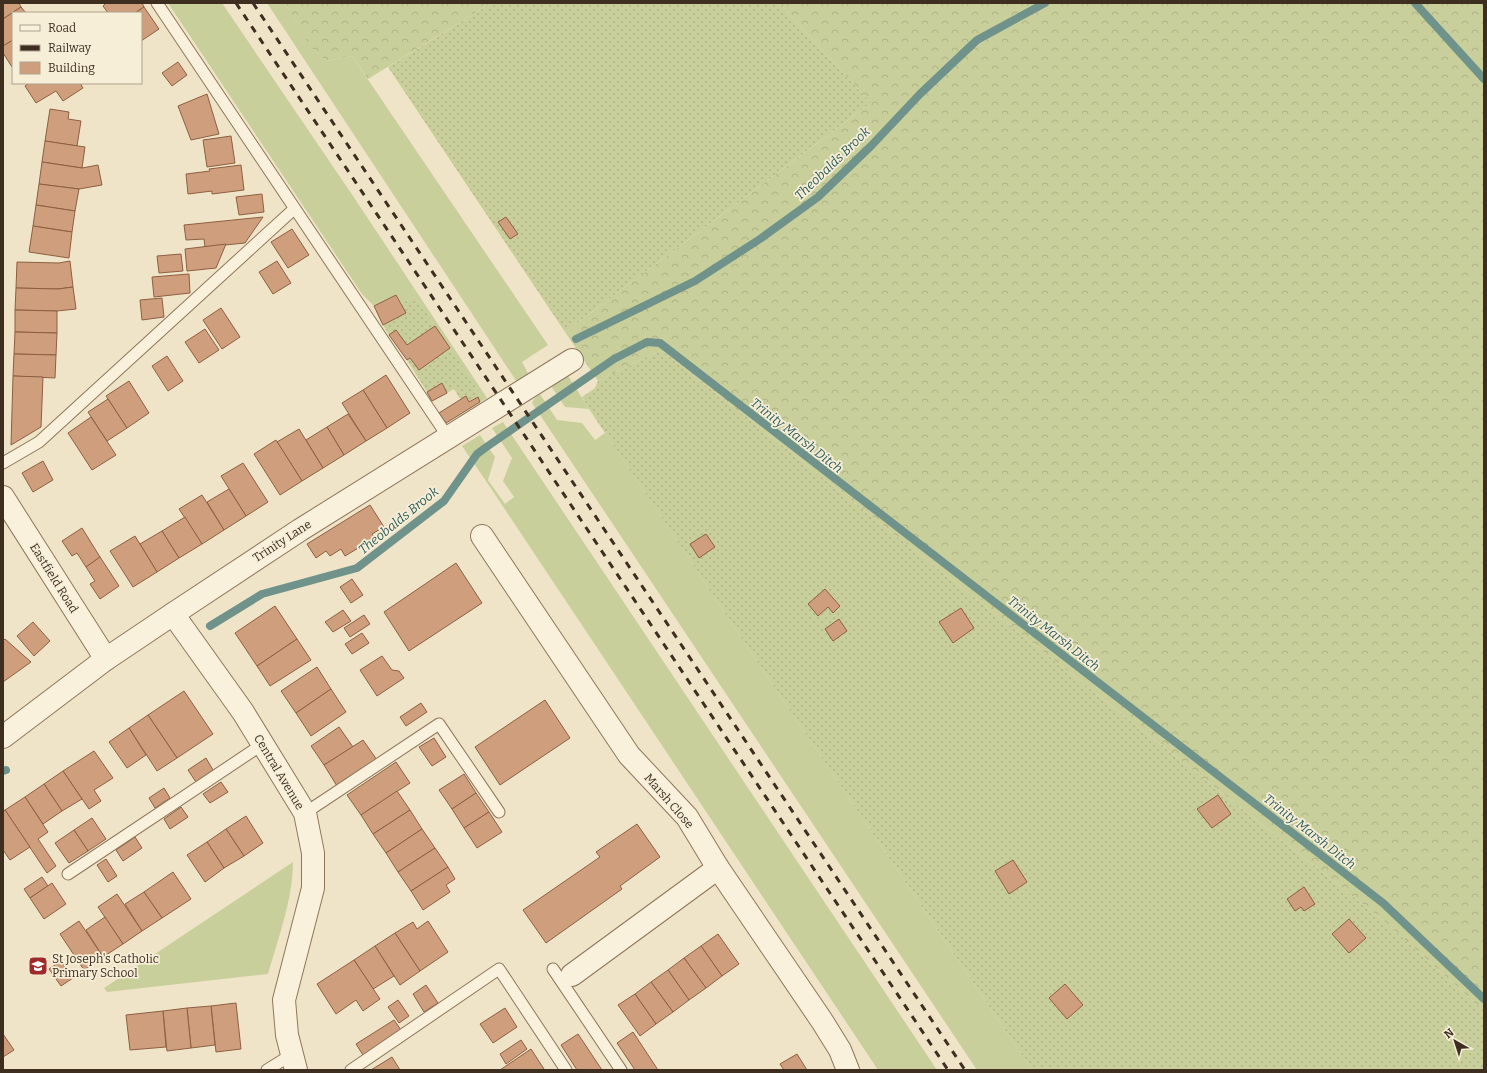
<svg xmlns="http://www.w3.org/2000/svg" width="1487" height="1073" viewBox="0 0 1487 1073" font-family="Bitter,serif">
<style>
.grass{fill:#c9cf9b}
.forest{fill:url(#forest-crowns)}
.garden{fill:url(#garden-dots)}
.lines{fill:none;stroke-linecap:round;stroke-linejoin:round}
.stream{stroke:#6f938a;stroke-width:8}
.building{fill:#cf9f7d;stroke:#8d5f41}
.service-casing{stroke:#8d765c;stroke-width:13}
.minor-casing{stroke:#8d765c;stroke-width:24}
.service{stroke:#faf1dc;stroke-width:11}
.minor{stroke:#faf1dc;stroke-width:22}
.rail{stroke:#3d2e20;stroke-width:3;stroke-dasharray:7 7;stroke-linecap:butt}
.labels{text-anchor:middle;stroke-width:3.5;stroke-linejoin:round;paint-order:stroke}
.street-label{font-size:12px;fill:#3d2e20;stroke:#f7eed8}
.poi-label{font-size:12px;fill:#3d2e20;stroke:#f7eed8;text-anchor:start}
.water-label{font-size:13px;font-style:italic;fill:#2f5d5a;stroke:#f7eed8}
</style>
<defs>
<pattern id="forest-crowns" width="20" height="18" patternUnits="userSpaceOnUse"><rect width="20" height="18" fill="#c9cf9b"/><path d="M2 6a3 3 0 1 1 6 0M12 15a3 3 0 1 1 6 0" fill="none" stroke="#aeb285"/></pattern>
<pattern id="garden-dots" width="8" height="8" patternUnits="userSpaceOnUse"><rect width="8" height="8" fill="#c9cf9b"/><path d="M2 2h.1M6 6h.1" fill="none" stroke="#aeb285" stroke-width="1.8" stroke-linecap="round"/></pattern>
</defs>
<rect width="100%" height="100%" fill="#f0e4c8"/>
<g class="grass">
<polygon points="168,3 222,3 355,199 487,398 484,400 415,297 401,303 396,295 374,306 362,294"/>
<polygon points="267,3 285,3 310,45 326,61 352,56 548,345 522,362 529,375 517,382"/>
<polygon points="567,374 589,409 565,407 551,386 551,382"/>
<polygon points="540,394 557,420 582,423 595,440 605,433 780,696 1032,1070 977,1070 532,403 534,399"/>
<polygon points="503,422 937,1070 878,1070 490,487 462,446 480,435 495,457 488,480 505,504 514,497 503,481 512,458 492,428"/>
<path d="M293 862C293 899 278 939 268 974L107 992 104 988Z"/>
</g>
<g class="forest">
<polygon points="285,3 491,3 368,79 352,56 326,61 310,46"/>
<polygon points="779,3 1484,3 1484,1011 1384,921 661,350 598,381 565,332 871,103"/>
</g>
<g class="garden">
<polygon points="491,3 779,3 871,103 565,332 388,67"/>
<polygon points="415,297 435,326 407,345 396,330 389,335 383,325 406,313 401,303"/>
<polygon points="450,348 484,400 480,402 477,397 469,402 466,397 460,399 454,389 447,393 442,384 427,392 407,360 410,358 419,370"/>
<polygon points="661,350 1384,921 1484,1011 1484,1070 1032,1070 780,696 589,409 582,397 595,388 598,381"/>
</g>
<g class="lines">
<g class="stream">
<polyline points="1415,3 1484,79"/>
<polyline points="576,339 695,281 760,239 818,197 871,146 920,94 977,40 1045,3"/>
<polyline points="210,626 262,594 357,568 444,501 477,454 485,448 614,359 647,342 660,343 1383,903 1484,999"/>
<polyline points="3,771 6,770"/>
</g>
</g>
<g class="building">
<polygon points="3,3 19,3 21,7 3,19"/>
<polygon points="106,3 142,3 144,7 135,13 108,13 103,6"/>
<polygon points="21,7 26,13 13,13 13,40 3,46 3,19"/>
<polygon points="144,7 159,29 141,41 141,13 135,13"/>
<polygon points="13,40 13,67 12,67 3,53 3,46"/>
<polygon points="178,62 187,75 172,86 162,73"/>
<polygon points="29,83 80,83 83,88 63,101 56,91 36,103 25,86"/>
<polygon points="207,94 219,134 191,140 178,106"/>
<polygon points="50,109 69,112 68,119 81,121 77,146 45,141"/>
<polygon points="231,136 235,163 207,167 203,140"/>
<polygon points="45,141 85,147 82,168 42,162"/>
<polygon points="42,162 82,168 98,165 102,185 79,189 39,184"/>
<polygon points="241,165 244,190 212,194 212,191 188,194 186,174 210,171 209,169"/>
<polygon points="39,184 79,189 75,211 36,205"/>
<polygon points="262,194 264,212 239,215 236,197"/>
<polygon points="36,205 75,211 72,232 33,226"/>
<polygon points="263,217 245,243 205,247 204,239 186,240 184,225"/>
<polygon points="506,217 518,234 510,239 498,222"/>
<polygon points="33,226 72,232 69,258 29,252"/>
<polygon points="292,229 309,255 288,268 271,242"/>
<polygon points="226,244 216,268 187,271 185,249"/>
<polygon points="181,254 183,271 159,273 157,256"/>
<polygon points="70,261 73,287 58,289 16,288 17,262 59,263"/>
<polygon points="277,261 291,283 273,294 259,272"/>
<polygon points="189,274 190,293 154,297 152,277"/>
<polygon points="73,287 76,309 57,311 15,310 16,288 58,289"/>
<polygon points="396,295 406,313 383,325 374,306"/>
<polygon points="162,298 164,317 142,320 140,300"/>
<polygon points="221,308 240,337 222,349 203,320"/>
<polygon points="15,310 57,311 57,333 15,332"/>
<polygon points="435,326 450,348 419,370 410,358 407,360 389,335 396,330 407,345"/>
<polygon points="205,329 219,350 199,363 185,342"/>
<polygon points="15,332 57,333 56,355 14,354"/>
<polygon points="14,354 56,355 55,378 13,376"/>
<polygon points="167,356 183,381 168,391 152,366"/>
<polygon points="386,375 410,413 387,428 363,390"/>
<polygon points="13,376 43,377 41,427 11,445"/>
<polygon points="129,381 149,413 127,428 106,396"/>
<polygon points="442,383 447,393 432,401 427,392"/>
<polygon points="363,390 387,428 366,441 342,403"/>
<polygon points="466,396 469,402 478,397 480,402 446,423 439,413"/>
<polygon points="108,399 127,428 107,441 88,412"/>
<polygon points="348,414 366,441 344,455 327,427"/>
<polygon points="91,417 116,455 92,470 68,433"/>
<polygon points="327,427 344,455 323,468 306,440"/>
<polygon points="299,429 323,468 302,481 277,442"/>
<polygon points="276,440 302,481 280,495 254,454"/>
<polygon points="43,461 53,480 33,492 22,473"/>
<polygon points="243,463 268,502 246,516 221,476"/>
<polygon points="229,489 246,516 224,530 207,502"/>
<polygon points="202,495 224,530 202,544 179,509"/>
<polygon points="370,505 384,527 372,534 375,538 345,556 341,549 330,556 326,551 316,558 307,544"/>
<polygon points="185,517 202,544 179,558 162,531"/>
<polygon points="82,528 100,557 86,567 77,553 72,556 62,541"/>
<polygon points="162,531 179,558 157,572 140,544"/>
<polygon points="706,534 715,547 699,558 690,544"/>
<polygon points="135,536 157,572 133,587 110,551"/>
<polygon points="100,557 119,586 100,599 90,584 95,581 86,567"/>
<polygon points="456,563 482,603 409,651 384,612"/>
<polygon points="352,579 363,595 351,603 340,587"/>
<polygon points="825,589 840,606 833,613 828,607 818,616 808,604"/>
<polygon points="275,606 297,639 257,666 235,633"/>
<polygon points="961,608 974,628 953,643 939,622"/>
<polygon points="343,610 351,621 333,632 325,622"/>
<polygon points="364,615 370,624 350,637 344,628"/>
<polygon points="839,619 847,631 833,641 825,629"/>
<polygon points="33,622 50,641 34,656 17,636"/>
<polygon points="362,633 369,643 352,654 345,644"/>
<polygon points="5,639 31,662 3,682 3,641"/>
<polygon points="297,639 311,660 270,686 257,666"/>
<polygon points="382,656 392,670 399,671 404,678 377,696 360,670"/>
<polygon points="317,667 331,689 296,713 281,691"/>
<polygon points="331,689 346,712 311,736 296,713"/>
<polygon points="184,691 213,734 177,758 148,715"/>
<polygon points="545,700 570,738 500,785 475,747"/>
<polygon points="421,703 427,712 406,726 400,717"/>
<polygon points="148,715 177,758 157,771 129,728"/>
<polygon points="339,727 353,747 324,765 311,746"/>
<polygon points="129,728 146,755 127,768 109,742"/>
<polygon points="434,738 446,757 432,766 419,747"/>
<polygon points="363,740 377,760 337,786 324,765"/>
<polygon points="94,751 113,778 94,790 101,801 89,809 63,771"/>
<polygon points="206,758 213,770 196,782 188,770"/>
<polygon points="396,762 410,783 361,815 347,795"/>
<polygon points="63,771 82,799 62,811 44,784"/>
<polygon points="464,774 476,793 452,809 439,790"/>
<polygon points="221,782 228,792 210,803 203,794"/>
<polygon points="44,784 62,811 43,824 25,797"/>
<polygon points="164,788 170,798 155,808 149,798"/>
<polygon points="397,791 410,810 373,834 361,815"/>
<polygon points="476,793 489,812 464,828 452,809"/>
<polygon points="1218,795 1231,814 1212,828 1197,809"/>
<polygon points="25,797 48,832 38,839 56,866 47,873 5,810"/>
<polygon points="181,807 188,817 170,829 164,819"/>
<polygon points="5,810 30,847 10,860 3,850 3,811"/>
<polygon points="410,810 422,829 386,853 373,834"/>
<polygon points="489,812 502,832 477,848 464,828"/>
<polygon points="246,816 263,843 244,856 226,829"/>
<polygon points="92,818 106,839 88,851 74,830"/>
<polygon points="637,824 660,857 620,886 622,889 546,943 523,910 600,857 596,852"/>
<polygon points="226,829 244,856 224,868 207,842"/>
<polygon points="422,829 435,848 398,872 386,853"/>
<polygon points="74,830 88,851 69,863 55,843"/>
<polygon points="135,837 142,848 123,861 116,850"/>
<polygon points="207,842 224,868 205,882 187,855"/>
<polygon points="435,848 448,867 411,891 398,872"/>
<polygon points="106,859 117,876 108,882 97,865"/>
<polygon points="1013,860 1027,882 1009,894 995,871"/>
<polygon points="448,867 455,879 446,885 450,892 423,910 411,891"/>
<polygon points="173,872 191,899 162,918 144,892"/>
<polygon points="42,877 48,886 30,898 24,889"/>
<polygon points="52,883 66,904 44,919 30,898"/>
<polygon points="1304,887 1315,904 1304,911 1301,907 1295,911 1287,899"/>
<polygon points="144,892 162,918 142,931 125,904"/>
<polygon points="117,894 142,931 123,944 98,907"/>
<polygon points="105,917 123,944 103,957 86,930"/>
<polygon points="1349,919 1366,938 1349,953 1332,934"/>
<polygon points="79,921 103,957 84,970 60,934"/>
<polygon points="428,921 448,952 420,971 395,933 413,922 417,929"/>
<polygon points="395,933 420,971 400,985 375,946"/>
<polygon points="718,934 739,964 722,976 701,946"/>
<polygon points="375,946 394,976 373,989 354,960"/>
<polygon points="701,946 722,976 706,988 684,958"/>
<polygon points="684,958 706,988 689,1000 668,970"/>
<polygon points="354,960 380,999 363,1011 356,1000 336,1014 317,984"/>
<polygon points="61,961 73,978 61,986 49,969"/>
<polygon points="668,970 689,1000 673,1012 651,982"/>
<polygon points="651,982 673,1012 656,1024 635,994"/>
<polygon points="1065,984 1083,1005 1067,1019 1049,998"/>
<polygon points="426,985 438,1003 424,1012 413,994"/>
<polygon points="635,994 656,1024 640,1036 618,1005"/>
<polygon points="398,1000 409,1016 399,1023 388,1007"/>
<polygon points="236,1003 241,1049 216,1052 211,1006"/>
<polygon points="211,1006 215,1045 191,1048 187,1008"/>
<polygon points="187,1008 191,1048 167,1051 163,1011"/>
<polygon points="505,1008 517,1027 493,1043 480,1024"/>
<polygon points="163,1011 166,1047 130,1050 126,1015"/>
<polygon points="394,1020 401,1030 363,1055 356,1044"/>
<polygon points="633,1032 658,1070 635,1070 617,1043"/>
<polygon points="3,1034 14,1050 3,1057"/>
<polygon points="578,1034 602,1070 577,1070 561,1045"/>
<polygon points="521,1040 527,1049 506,1064 500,1054"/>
<polygon points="531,1049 544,1069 542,1070 500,1070"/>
<polygon points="797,1054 807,1070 784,1070 780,1064"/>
<polygon points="392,1057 400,1070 371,1070"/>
</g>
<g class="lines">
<defs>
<g id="service">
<polyline points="157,3 448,437"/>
<polyline points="3,463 39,442 294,209"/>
<polyline points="305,813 439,724 499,812"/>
<polyline points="68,874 263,744"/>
<polyline points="553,969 621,1070"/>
<polyline points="267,1070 291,1055"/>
<polyline points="351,1070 499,969 566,1070"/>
</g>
<g id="minor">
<polyline points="3,497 106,659"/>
<polyline points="482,536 629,755 687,817 718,868 822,1021 840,1050 848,1070"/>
<polyline points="173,614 243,712 305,813 313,853 313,888 284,1000 287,1035 296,1070"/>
<polyline points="3,737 106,659 173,614 300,530 572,360"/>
<polyline points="572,975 718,868"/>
</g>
</defs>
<use href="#service" class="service-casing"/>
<use href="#minor" class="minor-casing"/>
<use href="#service" class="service"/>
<use href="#minor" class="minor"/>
<g class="rail">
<polyline points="236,3 948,1070"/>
<polyline points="253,3 965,1070"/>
</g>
</g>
<defs>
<symbol id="school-square" viewBox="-11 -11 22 22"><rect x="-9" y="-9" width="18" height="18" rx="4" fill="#9e2a2b" stroke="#f7eed8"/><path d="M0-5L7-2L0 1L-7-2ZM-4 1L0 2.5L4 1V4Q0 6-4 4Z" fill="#fff"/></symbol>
</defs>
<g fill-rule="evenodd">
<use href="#school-square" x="27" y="955" width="22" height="22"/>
</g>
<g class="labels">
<g class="street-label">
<text transform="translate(282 541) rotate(-33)" y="4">Trinity Lane</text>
<text transform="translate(54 578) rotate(58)" y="4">Eastfield Road</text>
<text transform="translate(279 772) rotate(59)" y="4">Central Avenue</text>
<text transform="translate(669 801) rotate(49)" y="4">Marsh Close</text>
</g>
<g class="poi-label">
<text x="52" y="963">St Joseph's Catholic<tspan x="52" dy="14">Primary School</tspan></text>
</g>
<g class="water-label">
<text transform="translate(832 163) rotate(-44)" y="5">Theobalds Brook</text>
<text transform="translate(797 435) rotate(38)" y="5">Trinity Marsh Ditch</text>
<text transform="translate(398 520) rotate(-39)" y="5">Theobalds Brook</text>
<text transform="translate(1054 633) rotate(38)" y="5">Trinity Marsh Ditch</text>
<text transform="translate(1310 831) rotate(38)" y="5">Trinity Marsh Ditch</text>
</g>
</g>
<rect width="1487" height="1073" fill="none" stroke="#3d2e20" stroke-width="8"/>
<rect x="12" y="12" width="130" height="72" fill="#f7eed8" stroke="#ada18e"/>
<rect x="20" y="25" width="20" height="6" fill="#faf1dc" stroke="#ada18e"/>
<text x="48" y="32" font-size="12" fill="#3d2e20">Road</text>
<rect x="20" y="45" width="20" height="6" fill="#3d2e20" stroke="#ada18e"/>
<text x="48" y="52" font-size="12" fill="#3d2e20">Railway</text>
<rect x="20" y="62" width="20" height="12" fill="#cf9f7d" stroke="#ada18e"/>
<text x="48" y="72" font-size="12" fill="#3d2e20">Building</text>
<g transform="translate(1455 1041) rotate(321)" stroke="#f7eed8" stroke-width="3" paint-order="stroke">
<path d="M0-3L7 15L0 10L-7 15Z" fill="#3d2e20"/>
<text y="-6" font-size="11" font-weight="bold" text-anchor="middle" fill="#3d2e20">N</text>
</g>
</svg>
